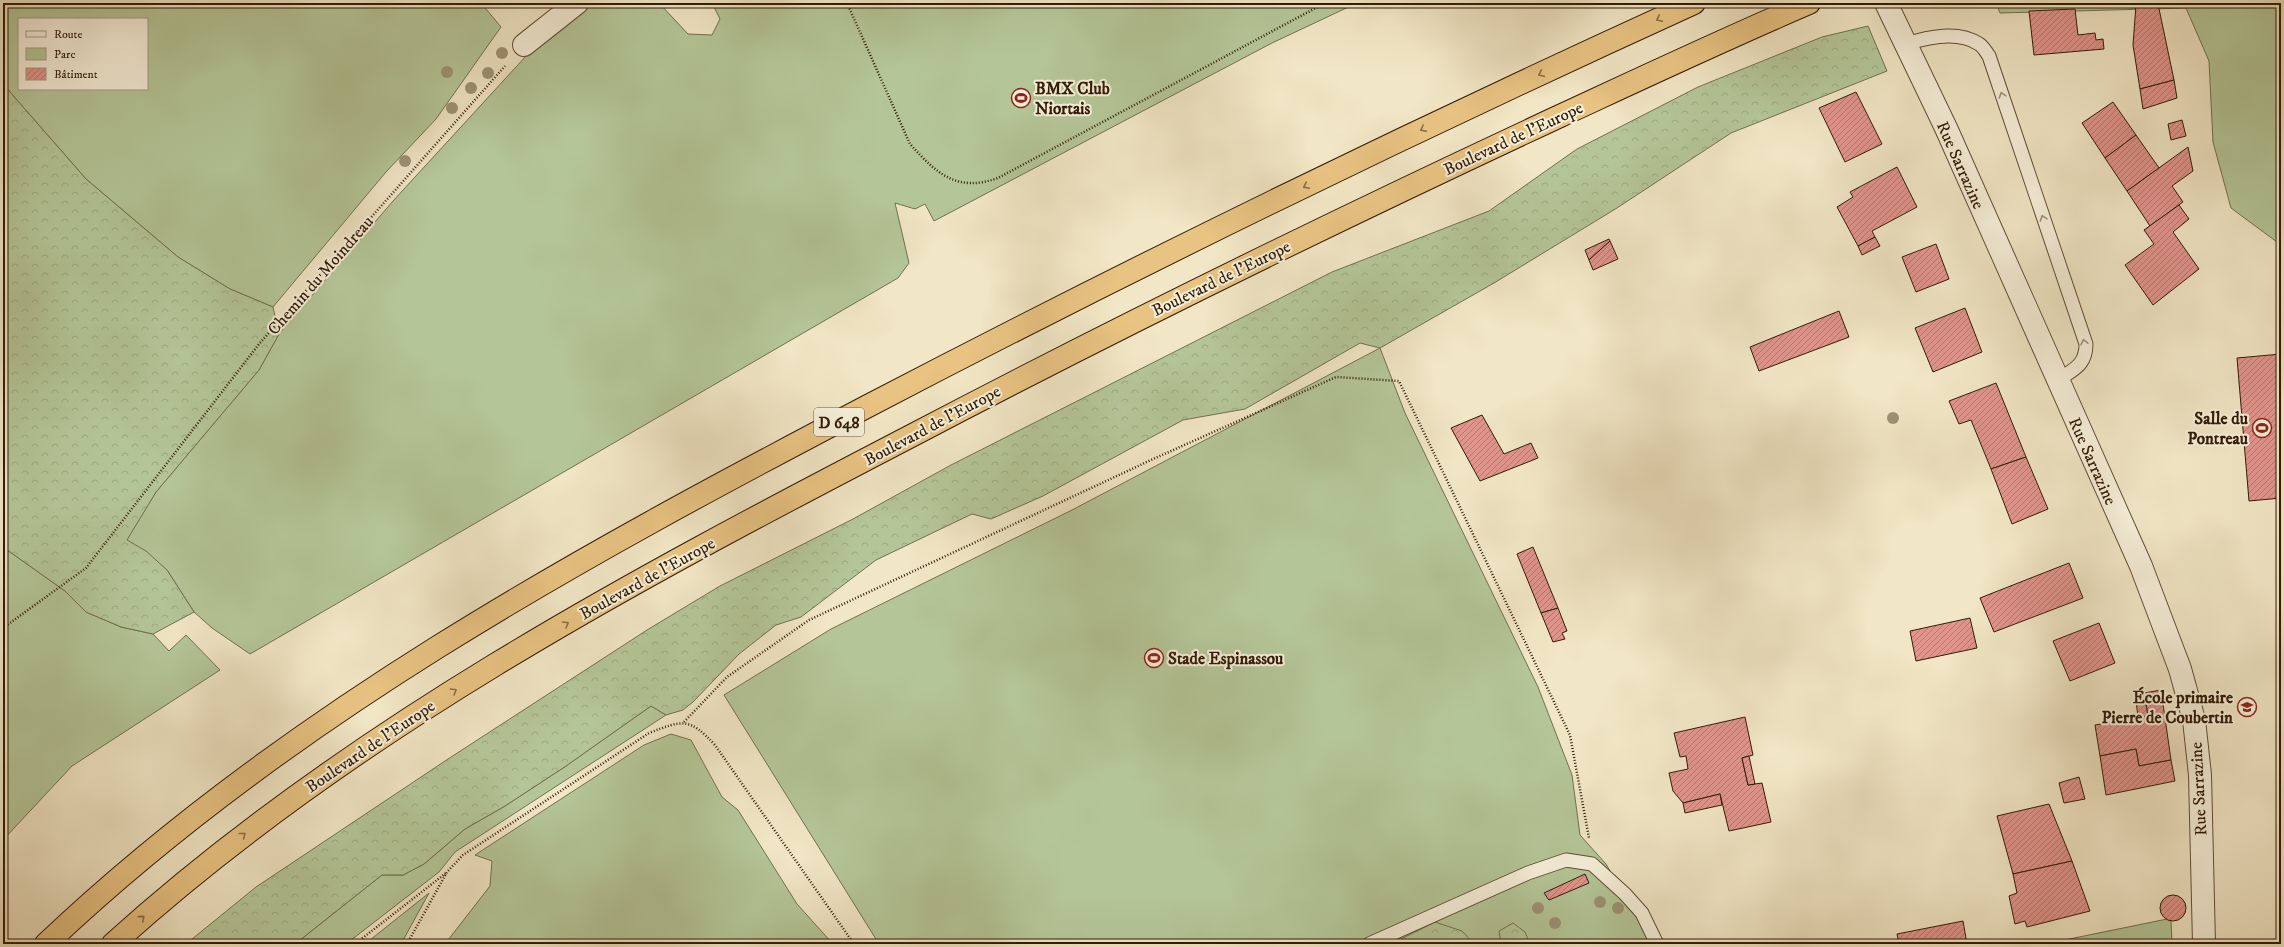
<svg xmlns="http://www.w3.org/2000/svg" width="2284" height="947" viewBox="0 0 2284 947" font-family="'IM FELL DW Pica',serif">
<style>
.green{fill:#b4c698;stroke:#72704f;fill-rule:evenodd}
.forest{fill:url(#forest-crowns);stroke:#72704f}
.building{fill:url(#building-hatch);stroke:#311b06}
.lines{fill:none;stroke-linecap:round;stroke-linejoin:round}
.lane-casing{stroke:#614e36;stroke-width:15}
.street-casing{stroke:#614e36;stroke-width:24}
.highway-casing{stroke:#311b06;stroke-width:24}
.path{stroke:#311b06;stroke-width:2.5;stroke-dasharray:1 2;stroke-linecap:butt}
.lane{stroke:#f6efd9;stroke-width:13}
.street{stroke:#f6efd9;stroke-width:22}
.highway{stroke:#e8c382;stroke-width:22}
.tree{fill:#9d9274}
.oneway{stroke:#8c6f44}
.oneway2{stroke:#9d907a}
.labels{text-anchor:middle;stroke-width:4;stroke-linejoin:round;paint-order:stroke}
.shield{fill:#f6efd9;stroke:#6c5b45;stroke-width:1}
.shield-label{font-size:16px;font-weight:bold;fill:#311b06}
.poi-label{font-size:17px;font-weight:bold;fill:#311b06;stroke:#f6efd9;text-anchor:start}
.street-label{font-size:17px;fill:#311b06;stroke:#f6efd9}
</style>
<defs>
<pattern id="forest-crowns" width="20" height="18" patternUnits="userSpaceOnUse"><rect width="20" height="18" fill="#b4c698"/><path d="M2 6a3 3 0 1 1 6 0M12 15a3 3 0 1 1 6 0" fill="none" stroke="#9baa82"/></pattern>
<pattern id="building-hatch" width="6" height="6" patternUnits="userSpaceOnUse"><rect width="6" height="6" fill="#e0958d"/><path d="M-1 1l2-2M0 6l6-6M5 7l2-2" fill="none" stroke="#b67971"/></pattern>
</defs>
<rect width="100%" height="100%" fill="#f1e6c5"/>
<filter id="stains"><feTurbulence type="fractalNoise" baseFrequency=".005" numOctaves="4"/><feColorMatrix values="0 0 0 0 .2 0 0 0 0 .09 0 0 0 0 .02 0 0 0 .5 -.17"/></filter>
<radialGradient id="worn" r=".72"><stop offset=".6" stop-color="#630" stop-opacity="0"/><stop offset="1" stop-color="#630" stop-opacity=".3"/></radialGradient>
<g class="green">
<path d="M3 3H481L501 27 436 119 386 172 273 307 230 289 178 257 86 179 3 84ZM19 19H147V89H19Z"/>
<polygon points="592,3 659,3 688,34 712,35 720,19 712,3 1357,3 1272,43 934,221 925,204 915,209 895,203 909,263 898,278 250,654 212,628 194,612 167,570 126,540 156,492 259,370 279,334 393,201 527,55 574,13"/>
<polygon points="1996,3 2281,3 2281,245 2231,208 2213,142 2209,61 2186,8 2000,13"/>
<polygon points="1380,348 1405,413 1538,687 1572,775 1580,835 1606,864 1652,944 879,944 724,695 831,629 1072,510"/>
<polygon points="3,547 65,591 86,612 121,627 153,634 169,651 186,635 220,670 72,766 3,840"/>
<polygon points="651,706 666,715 455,852 439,872 346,944 295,944 382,875 403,875 424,864 465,829 505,806 566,766"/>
<polygon points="671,734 691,740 722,797 738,810 797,904 833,944 445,944 490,886 492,861 475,855 644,745"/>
<polygon points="429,893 401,944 365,944"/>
<polygon points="2167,919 2171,921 2172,944 2045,944"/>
</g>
<g class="forest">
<polygon points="1868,26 1887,71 1731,133 1617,208 1494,283 1380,348 1360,343 1245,409 1183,420 1043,496 991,519 972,514 876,560 801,617 776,625 739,654 693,702 683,710 666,715 651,706 566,766 505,806 465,829 424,864 403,875 382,875 295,944 186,944 256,887 448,759 647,630 720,586 853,519 951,465 1332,272 1489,211 1577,149 1698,87 1822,37"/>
<polygon points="3,84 86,179 178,257 230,289 273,307 279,334 259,370 156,492 127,540 146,551 167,570 194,612 153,634 121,627 86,612 65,591 3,547"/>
<polygon points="1435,922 1462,931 1474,944 1391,944"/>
<polygon points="1513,923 1525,932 1530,944 1501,944 1499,931"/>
</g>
<g class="building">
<polygon points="2158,4 2174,80 2140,89 2133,45 2136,5"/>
<polygon points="2075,9 2078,35 2095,33 2096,40 2103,39 2104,49 2034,55 2029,11"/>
<polygon points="2174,80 2177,98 2143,109 2140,89"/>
<polygon points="1856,92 1882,144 1845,162 1819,108"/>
<polygon points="2113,102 2136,135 2105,158 2082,123"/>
<polygon points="2182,120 2186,136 2171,140 2168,124"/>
<polygon points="2136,135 2159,168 2127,191 2105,158"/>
<polygon points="2188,147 2193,171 2172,186 2183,202 2150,226 2127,191"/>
<polygon points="1897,167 1917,207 1872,231 1875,237 1858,246 1837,207 1853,197 1850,192"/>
<polygon points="2179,205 2189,219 2173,232 2199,269 2153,305 2125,265 2154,244 2144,230"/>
<polygon points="1875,237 1880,246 1862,255 1858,246"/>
<polygon points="1609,239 1610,241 1589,260 1585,250"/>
<polygon points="1610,241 1618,259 1593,270 1589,260"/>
<polygon points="1936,244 1949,279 1916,292 1902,257"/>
<polygon points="1965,308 1982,352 1933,372 1915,328"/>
<polygon points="1839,311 1849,337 1759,371 1750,347"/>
<polygon points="2281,354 2281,498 2249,501 2237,358"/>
<polygon points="1996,383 2026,457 1991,469 1971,420 1959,424 1949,401"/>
<polygon points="1482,415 1504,454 1531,443 1538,458 1480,481 1451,428"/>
<polygon points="2026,457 2048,509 2012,524 1991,469"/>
<polygon points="1533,547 1558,608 1541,613 1517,554"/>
<polygon points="2069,563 2083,598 1994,632 1980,598"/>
<polygon points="1558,608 1567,631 1562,633 1565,639 1553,642 1541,613"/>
<polygon points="1970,618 1977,648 1916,661 1910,631"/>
<polygon points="2099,623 2115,663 2070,681 2053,641"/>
<polygon points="2161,690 2171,760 2139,766 2136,749 2100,756 2095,725 2148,716 2144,693"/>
<polygon points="2144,693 2148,716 2138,717 2136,701"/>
<polygon points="1745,717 1753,755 1742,758 1748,785 1762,783 1771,822 1729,831 1720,794 1683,803 1673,791 1669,773 1688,769 1686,756 1680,757 1674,733"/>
<polygon points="2136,749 2139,766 2171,760 2175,781 2106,795 2100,756"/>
<polygon points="1749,756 1755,784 1748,785 1742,758"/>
<polygon points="2079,777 2085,799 2064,803 2059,783"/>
<polygon points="1720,794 1722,805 1685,813 1683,803"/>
<polygon points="2049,804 2072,861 2013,874 1997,816"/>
<polygon points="2072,861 2090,911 2027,927 2025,921 2015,924 2009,896 2017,893 2013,874"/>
<polygon points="1585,874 1589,883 1549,900 1544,893"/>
<circle cx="2173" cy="908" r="13"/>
<polygon points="1963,921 1967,944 1899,944 1897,934"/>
</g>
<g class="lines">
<defs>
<g id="lane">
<path d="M1906 44C1928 37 1958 30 1979 44 1983 46 1986 52 1989 56L2086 344C2086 366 2073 369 2057 381"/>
<polyline points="1369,944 1528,873 1566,860 1592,864 1625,894 1642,913 1657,944"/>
</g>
<g id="street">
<polyline points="1886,3 1946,128 2141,566 2180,669 2194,720 2200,775 2204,944"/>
<polyline points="524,45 577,3"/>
</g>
<g id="highway">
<path d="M46 944C285 717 578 558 868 406 1140 264 1415 130 1694 3"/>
<path d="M113 944C348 731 632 581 911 436 1124 324 1341 218 1560 116 1642 78 1725 39 1809 3"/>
</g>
</defs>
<use href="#lane" class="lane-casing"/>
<use href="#street" class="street-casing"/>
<use href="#highway" class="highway-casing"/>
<g class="path">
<path d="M847 3 910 144C936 173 957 193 998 178L1325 3"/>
<polyline points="3,628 86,568 259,344 505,66"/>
<polyline points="684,722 727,677 809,620 1151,460 1336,377 1399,381 1570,735 1589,838"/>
<polyline points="355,944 446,873"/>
<path d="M407 944 447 872 463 855 649 733C683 720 689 717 715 745L854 944"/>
</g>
<use href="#lane" class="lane"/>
<use href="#street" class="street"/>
<use href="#highway" class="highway"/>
</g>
<g class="tree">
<circle cx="502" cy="53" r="6"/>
<circle cx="447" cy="72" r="6"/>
<circle cx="488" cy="73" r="6"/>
<circle cx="471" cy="88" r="6"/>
<circle cx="452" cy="108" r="6"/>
<circle cx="405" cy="161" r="6"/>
<circle cx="1893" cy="418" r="6"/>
<circle cx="1600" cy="902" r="6"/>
<circle cx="1538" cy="908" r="6"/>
<circle cx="1618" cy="908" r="6"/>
<circle cx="1555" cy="923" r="6"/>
</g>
<defs><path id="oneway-chevron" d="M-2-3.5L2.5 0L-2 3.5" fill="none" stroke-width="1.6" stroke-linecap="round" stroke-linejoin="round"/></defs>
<g class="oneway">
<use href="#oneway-chevron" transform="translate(1659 19) rotate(155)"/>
<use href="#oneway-chevron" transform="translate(1541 74) rotate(155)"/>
<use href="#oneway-chevron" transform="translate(1423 129) rotate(154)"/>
<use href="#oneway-chevron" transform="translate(1306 186) rotate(154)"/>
<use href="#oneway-chevron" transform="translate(566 624) rotate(-30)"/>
<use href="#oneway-chevron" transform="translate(454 691) rotate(-31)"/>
<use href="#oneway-chevron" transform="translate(243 835) rotate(-38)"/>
<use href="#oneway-chevron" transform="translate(142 918) rotate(-41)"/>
</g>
<g class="oneway2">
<use href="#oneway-chevron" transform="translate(2002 95) rotate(-108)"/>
<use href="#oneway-chevron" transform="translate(2043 218) rotate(-108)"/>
<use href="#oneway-chevron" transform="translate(2084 342) rotate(-103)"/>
</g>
<defs>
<symbol id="stadium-ring" viewBox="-11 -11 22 22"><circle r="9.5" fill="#f6efd9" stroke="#8f2418" stroke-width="1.5"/><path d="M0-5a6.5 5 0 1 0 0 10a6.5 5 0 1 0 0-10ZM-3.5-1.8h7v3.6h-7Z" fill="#8f2418"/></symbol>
<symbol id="school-ring" viewBox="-11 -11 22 22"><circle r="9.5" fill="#f6efd9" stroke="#8f2418" stroke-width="1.5"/><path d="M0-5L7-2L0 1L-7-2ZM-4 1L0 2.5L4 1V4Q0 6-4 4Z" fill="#8f2418"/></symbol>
</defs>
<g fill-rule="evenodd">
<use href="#stadium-ring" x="1010" y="87" width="22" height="22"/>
<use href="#stadium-ring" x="2251" y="417" width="22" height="22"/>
<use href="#stadium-ring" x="1143" y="647" width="22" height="22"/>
<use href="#school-ring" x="2236" y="696" width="22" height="22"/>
</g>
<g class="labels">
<rect class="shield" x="814" y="408" width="50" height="28" rx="3"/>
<g class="shield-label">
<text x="839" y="428">D 648</text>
</g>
<g class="poi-label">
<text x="1035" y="94">BMX Club<tspan x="1035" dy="20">Niortais</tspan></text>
<text x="2248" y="424" text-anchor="end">Salle du<tspan x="2248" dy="20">Pontreau</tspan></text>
<text x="1168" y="664">Stade Espinassou</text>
<text x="2233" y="703" text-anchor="end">École primaire<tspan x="2233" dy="20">Pierre de Coubertin</tspan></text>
</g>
<g class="street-label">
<text transform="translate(1513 138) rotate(-25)" y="6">Boulevard de l'Europe</text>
<text transform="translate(1961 165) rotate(66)" y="6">Rue Sarrazine</text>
<text transform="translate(320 275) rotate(-49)" y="6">Chemin du Moindreau</text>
<text transform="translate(1221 278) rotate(-26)" y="6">Boulevard de l'Europe</text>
<text transform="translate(932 425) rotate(-28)" y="6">Boulevard de l'Europe</text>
<text transform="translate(2093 461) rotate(66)" y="6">Rue Sarrazine</text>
<text transform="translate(647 578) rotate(-29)" y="6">Boulevard de l'Europe</text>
<text transform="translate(370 746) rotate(-34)" y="6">Boulevard de l'Europe</text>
<text transform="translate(2198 789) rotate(-93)" y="6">Rue Sarrazine</text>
</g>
</g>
<rect width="2284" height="947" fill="none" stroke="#f1e6c5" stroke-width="16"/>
<rect x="4" y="4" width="2276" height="939" fill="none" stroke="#311b06" stroke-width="2"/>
<rect x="8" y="8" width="2268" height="931" fill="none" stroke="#311b06"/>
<rect x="18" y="18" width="130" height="72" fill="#f6efd9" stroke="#a79a85"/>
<rect x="26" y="31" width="20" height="6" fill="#f6efd9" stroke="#a79a85"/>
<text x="54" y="38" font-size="12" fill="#311b06">Route</text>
<rect x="26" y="48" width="20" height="12" fill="#b4c698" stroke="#a79a85"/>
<text x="54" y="58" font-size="12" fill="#311b06">Parc</text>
<rect x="26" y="68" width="20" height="12" fill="url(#building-hatch)" stroke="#a79a85"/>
<text x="54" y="78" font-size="12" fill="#311b06">Bâtiment</text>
<rect width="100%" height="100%" filter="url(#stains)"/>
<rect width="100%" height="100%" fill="url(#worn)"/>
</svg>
